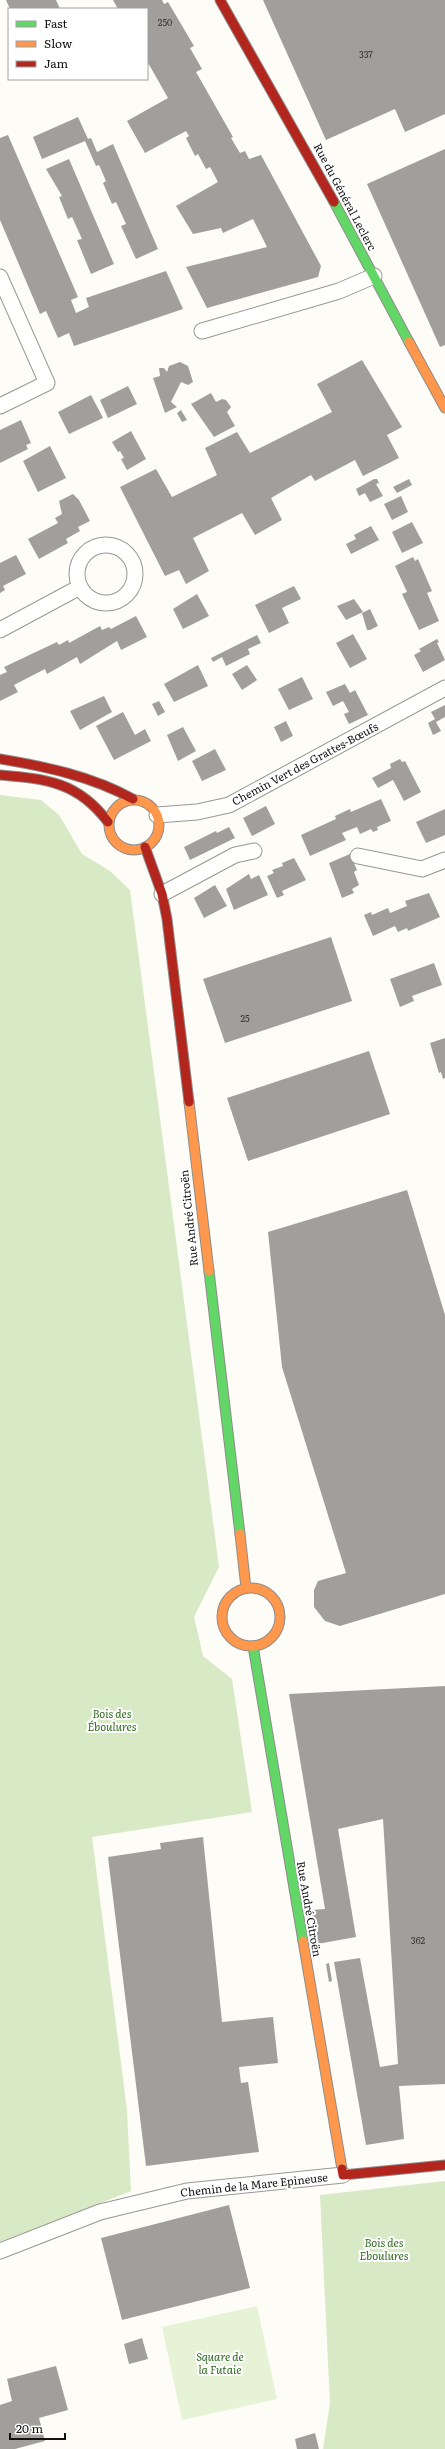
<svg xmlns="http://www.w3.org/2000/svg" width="445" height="2449" viewBox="0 0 445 2449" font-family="Literata,serif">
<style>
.green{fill:#e7f3d7}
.forest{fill:#d8eac5}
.building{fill:#a19f9c}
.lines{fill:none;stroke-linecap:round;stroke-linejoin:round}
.street-casing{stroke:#979795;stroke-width:17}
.fast-casing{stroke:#8e8d8b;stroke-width:11}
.slow-casing{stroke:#8e8d8b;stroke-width:11}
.jam-casing{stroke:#8e8d8b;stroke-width:11}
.street{stroke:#fffffe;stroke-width:15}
.fast{stroke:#63d668;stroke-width:9}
.slow{stroke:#ff974d;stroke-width:9}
.jam{stroke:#b3261e;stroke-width:9}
.labels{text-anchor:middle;stroke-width:4;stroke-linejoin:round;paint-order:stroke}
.number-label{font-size:9px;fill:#353434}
.street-label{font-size:11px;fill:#111;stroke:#fff}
.park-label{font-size:11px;font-style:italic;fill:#2f6b1f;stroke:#fff}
</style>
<rect width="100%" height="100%" fill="#fdfcf7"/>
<polygon class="green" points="257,2306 277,2399 182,2420 162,2327"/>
<g class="forest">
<polygon points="0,795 41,800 59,815 82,854 110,871 130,890 219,1567 194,1617 203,1656 232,1679 252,1812 92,1837 127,2110 131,2191 0,2243"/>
<polygon points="445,2181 445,2449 323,2449 330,2403 320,2195"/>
</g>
<g class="building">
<polygon points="6,0 56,0 60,9 10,9"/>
<polygon points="113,0 162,0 164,4 168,2 194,46 190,48 202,69 196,72 233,137 231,138 240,153 245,151 249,159 261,155 321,266 318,277 207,308 186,267 267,247 253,219 223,233 221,228 193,234 176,206 218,182 210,167 206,169 198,154 195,156 186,138 189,136 186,131 145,153 127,121 168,98 147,61 147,9 118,9"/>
<polygon points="263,0 445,0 445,114 405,132 395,109 326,140"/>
<polygon points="78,117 88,139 91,138 97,152 113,144 158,249 136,259 121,226 126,224 116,202 112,204 103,183 106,181 99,165 96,166 85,141 42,159 33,137"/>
<polygon points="8,135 78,297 71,300 76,313 89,307 86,298 166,271 183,309 74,346 69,333 58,338 46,311 40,314 0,220 0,138"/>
<polygon points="445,149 445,345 440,347 367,184"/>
<polygon points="69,159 114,264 91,274 77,240 82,239 72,217 68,219 59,197 62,196 46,169"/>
<polygon points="362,360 402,427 387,435 399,458 363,476 355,460 315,481 311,475 271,498 282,520 255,535 242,513 193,538 209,571 186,584 179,570 165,576 120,487 156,469 172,497 217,475 205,448 237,432 250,453 332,412 317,384"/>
<polygon points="180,362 188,366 193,382 188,385 181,382 171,402 177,407 165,413 153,378 160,376 159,368 164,368 167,372 169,366"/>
<polygon points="128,386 137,404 108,418 100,400"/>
<polygon points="211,393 216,402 222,399 226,400 231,407 227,412 235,426 214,437 191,404"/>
<polygon points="91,395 103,418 69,434 58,412"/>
<polygon points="181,410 187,420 182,422 177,413"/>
<polygon points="21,420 31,443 26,445 28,449 0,463 0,430"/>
<polygon points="131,431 146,459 127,470 121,459 124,458 120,451 118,452 112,442"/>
<polygon points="50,446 66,478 38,492 23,461"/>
<polygon points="374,479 377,479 379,483 376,484 383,496 370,502 365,493 359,496 356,489"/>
<polygon points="409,479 412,485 397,493 393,487"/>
<polygon points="73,494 79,500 90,521 78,527 80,531 66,539 68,543 39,559 28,539 58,523 55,518 62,514 59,501"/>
<polygon points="401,496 408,512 392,520 384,504"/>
<polygon points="412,522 423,543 402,553 392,532"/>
<polygon points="371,526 379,540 351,554 346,544 356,539 354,535"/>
<polygon points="16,555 26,574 3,586 5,590 0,593 0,563"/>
<polygon points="413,557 415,561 418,559 432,591 427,593 439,621 419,630 402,594 407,592 395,566"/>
<polygon points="294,586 301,599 282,608 289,623 269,633 255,605"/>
<polygon points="197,594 209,616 183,629 173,609"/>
<polygon points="354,599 363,612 346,620 337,606"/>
<polygon points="370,609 378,626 370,630 367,630 362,613"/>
<polygon points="136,616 147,637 121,650 117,641 80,664 77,657 47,674 45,669 14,685 18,692 0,701 0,675 7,672 4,667 57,642 59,645 68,640 69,643 100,626 102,630 109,627 111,629"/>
<polygon points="353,634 367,659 350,668 336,643"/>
<polygon points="257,635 261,643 248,649 250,654 226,666 222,657 213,662 211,658"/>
<polygon points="437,639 439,642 437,643 445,660 423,672 414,655 421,651 419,649"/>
<polygon points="198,665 208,686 174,702 164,684"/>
<polygon points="247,665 257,680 242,690 232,674"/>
<polygon points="302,677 313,699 289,710 278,689"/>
<polygon points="345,684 350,693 355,690 368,715 349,724 344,714 349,712 343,701 333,706 326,692"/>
<polygon points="104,696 112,712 80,730 70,711"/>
<polygon points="159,701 165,712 158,716 152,704"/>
<polygon points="445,705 445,717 436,722 441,731 433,735 428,723 435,719 431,712"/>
<polygon points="123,712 135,735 145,729 151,741 114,760 96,726"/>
<polygon points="286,721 293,736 281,742 274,727"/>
<polygon points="183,727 196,751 178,761 167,735"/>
<polygon points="215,749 226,770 202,781 192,761"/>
<polygon points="400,759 402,762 405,761 421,792 404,801 393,780 378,788 372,778 391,768 390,764"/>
<polygon points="381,799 391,821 377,827 378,830 373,832 371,829 360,834 357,827 342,833 346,840 310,856 301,835 336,819 335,816 350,809 351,812"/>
<polygon points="266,806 275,824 252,836 243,818"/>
<polygon points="445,809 445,835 426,843 416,822"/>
<polygon points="229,827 235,838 190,860 184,847 216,831 217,833"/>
<polygon points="350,854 357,870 354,872 359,885 352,889 354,893 342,898 329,863"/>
<polygon points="294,858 306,880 282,891 284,895 277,898 267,876 274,873 272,870 283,866 282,863"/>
<polygon points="249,874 251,879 259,875 268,895 234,910 226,889"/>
<polygon points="215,885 227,906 204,918 194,898"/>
<polygon points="429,893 440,917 408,931 407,928 398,932 395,926 373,936 364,915 371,912 372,915 388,908 390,913 407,906 405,901"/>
<polygon points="331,937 352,1001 225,1043 203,979"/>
<polygon points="434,963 442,985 412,996 414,1001 400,1007 390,979"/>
<polygon points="445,1038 445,1078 443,1079 441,1072 439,1073 430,1043"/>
<polygon points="369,1051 390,1114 248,1161 227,1098"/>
<polygon points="407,1190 445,1315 445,1594 340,1626 325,1621 314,1607 314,1590 318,1581 346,1573 282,1367 268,1232"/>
<polygon points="445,1686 445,2084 399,2086 404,2139 366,2145 334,1962 360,1958 380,2067 398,2064 383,1819 338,1829 356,1937 317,1944 312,1910 325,1909 289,1694"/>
<polygon points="203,1837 222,2022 273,2017 278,2063 239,2067 241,2083 248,2082 259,2152 146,2166 108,1857 161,1849 160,1843"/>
<polygon points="329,1963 332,1981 329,1982 326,1964"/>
<polygon points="229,2205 250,2288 122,2320 101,2238"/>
<polygon points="142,2338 148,2359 129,2364 124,2344"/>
<polygon points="56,2366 68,2410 39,2418 45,2441 15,2449 0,2449 0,2405 12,2401 7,2379"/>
<polygon points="315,2433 319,2449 297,2449 295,2439"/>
</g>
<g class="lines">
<defs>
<g id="street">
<polyline points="0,277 47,383 0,406"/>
<polyline points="202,331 339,291 374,276"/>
<circle cx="106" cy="574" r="29"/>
<polyline points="0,630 80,587"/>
<polyline points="157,815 197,812 229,805 445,688"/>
<polyline points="358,856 422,869 445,860"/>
<polyline points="162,894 235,855 254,851"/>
<polyline points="0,2251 100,2212 187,2191 343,2175"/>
</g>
<g id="fast">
<polyline points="334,202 409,342"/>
<polyline points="209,1271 240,1534"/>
<polyline points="253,1646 303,1941"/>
</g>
<g id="slow">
<polyline points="409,342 445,408"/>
<circle cx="134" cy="825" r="25"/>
<polyline points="189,1102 209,1271"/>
<polyline points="240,1534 246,1588"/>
<circle cx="251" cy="1617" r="29"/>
<polyline points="303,1941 342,2169"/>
</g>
<g id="jam">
<polyline points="220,0 334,202"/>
<path d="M0 759C47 767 91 776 133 799"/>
<path d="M0 775C47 779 78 782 108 822"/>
<polyline points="145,847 162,894 167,919 189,1102"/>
<polyline points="342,2169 343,2175 445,2165"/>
</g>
</defs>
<use href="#street" class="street-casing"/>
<use href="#fast" class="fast-casing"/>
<use href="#slow" class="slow-casing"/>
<use href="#jam" class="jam-casing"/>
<use href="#street" class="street"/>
<use href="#fast" class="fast"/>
<use href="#slow" class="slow"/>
<use href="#jam" class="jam"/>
</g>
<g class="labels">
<g class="number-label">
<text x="165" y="26">250</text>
<text x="366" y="58">337</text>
<text x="245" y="1022">25</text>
<text x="418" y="1944">362</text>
</g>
<g class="street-label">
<text transform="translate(345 197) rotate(62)" y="4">Rue du Général Leclerc</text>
<text transform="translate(305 764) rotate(-28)" y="4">Chemin Vert des Grattes-Bœufs</text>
<text transform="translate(189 1218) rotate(-96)" y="4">Rue André Citroën</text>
<text transform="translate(309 1909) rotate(80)" y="4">Rue André Citroën</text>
<text transform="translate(254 2185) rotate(-6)" y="4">Chemin de la Mare Epineuse</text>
</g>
<g class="park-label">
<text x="112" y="1718">Bois des<tspan x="112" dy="13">Éboulures</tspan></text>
<text x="384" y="2247">Bois des<tspan x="384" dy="13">Eboulures</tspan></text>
<text x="220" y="2361">Square de<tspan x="220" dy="13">la Futaie</tspan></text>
</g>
</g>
<rect x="8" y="8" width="140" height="72" fill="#ffffff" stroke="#a0a0a0"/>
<rect x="16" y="21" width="20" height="6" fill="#63d668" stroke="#a0a0a0"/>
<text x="44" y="28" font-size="12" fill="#111111">Fast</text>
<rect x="16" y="41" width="20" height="6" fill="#ff974d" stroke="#a0a0a0"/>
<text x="44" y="48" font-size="12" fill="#111111">Slow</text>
<rect x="16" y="61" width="20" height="6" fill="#b3261e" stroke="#a0a0a0"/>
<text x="44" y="68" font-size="12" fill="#111111">Jam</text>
<path d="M10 2433v6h55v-6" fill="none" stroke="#111111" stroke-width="2"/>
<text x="16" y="2433" font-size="12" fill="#111111" stroke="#ffffff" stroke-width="3" paint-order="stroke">20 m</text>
</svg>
